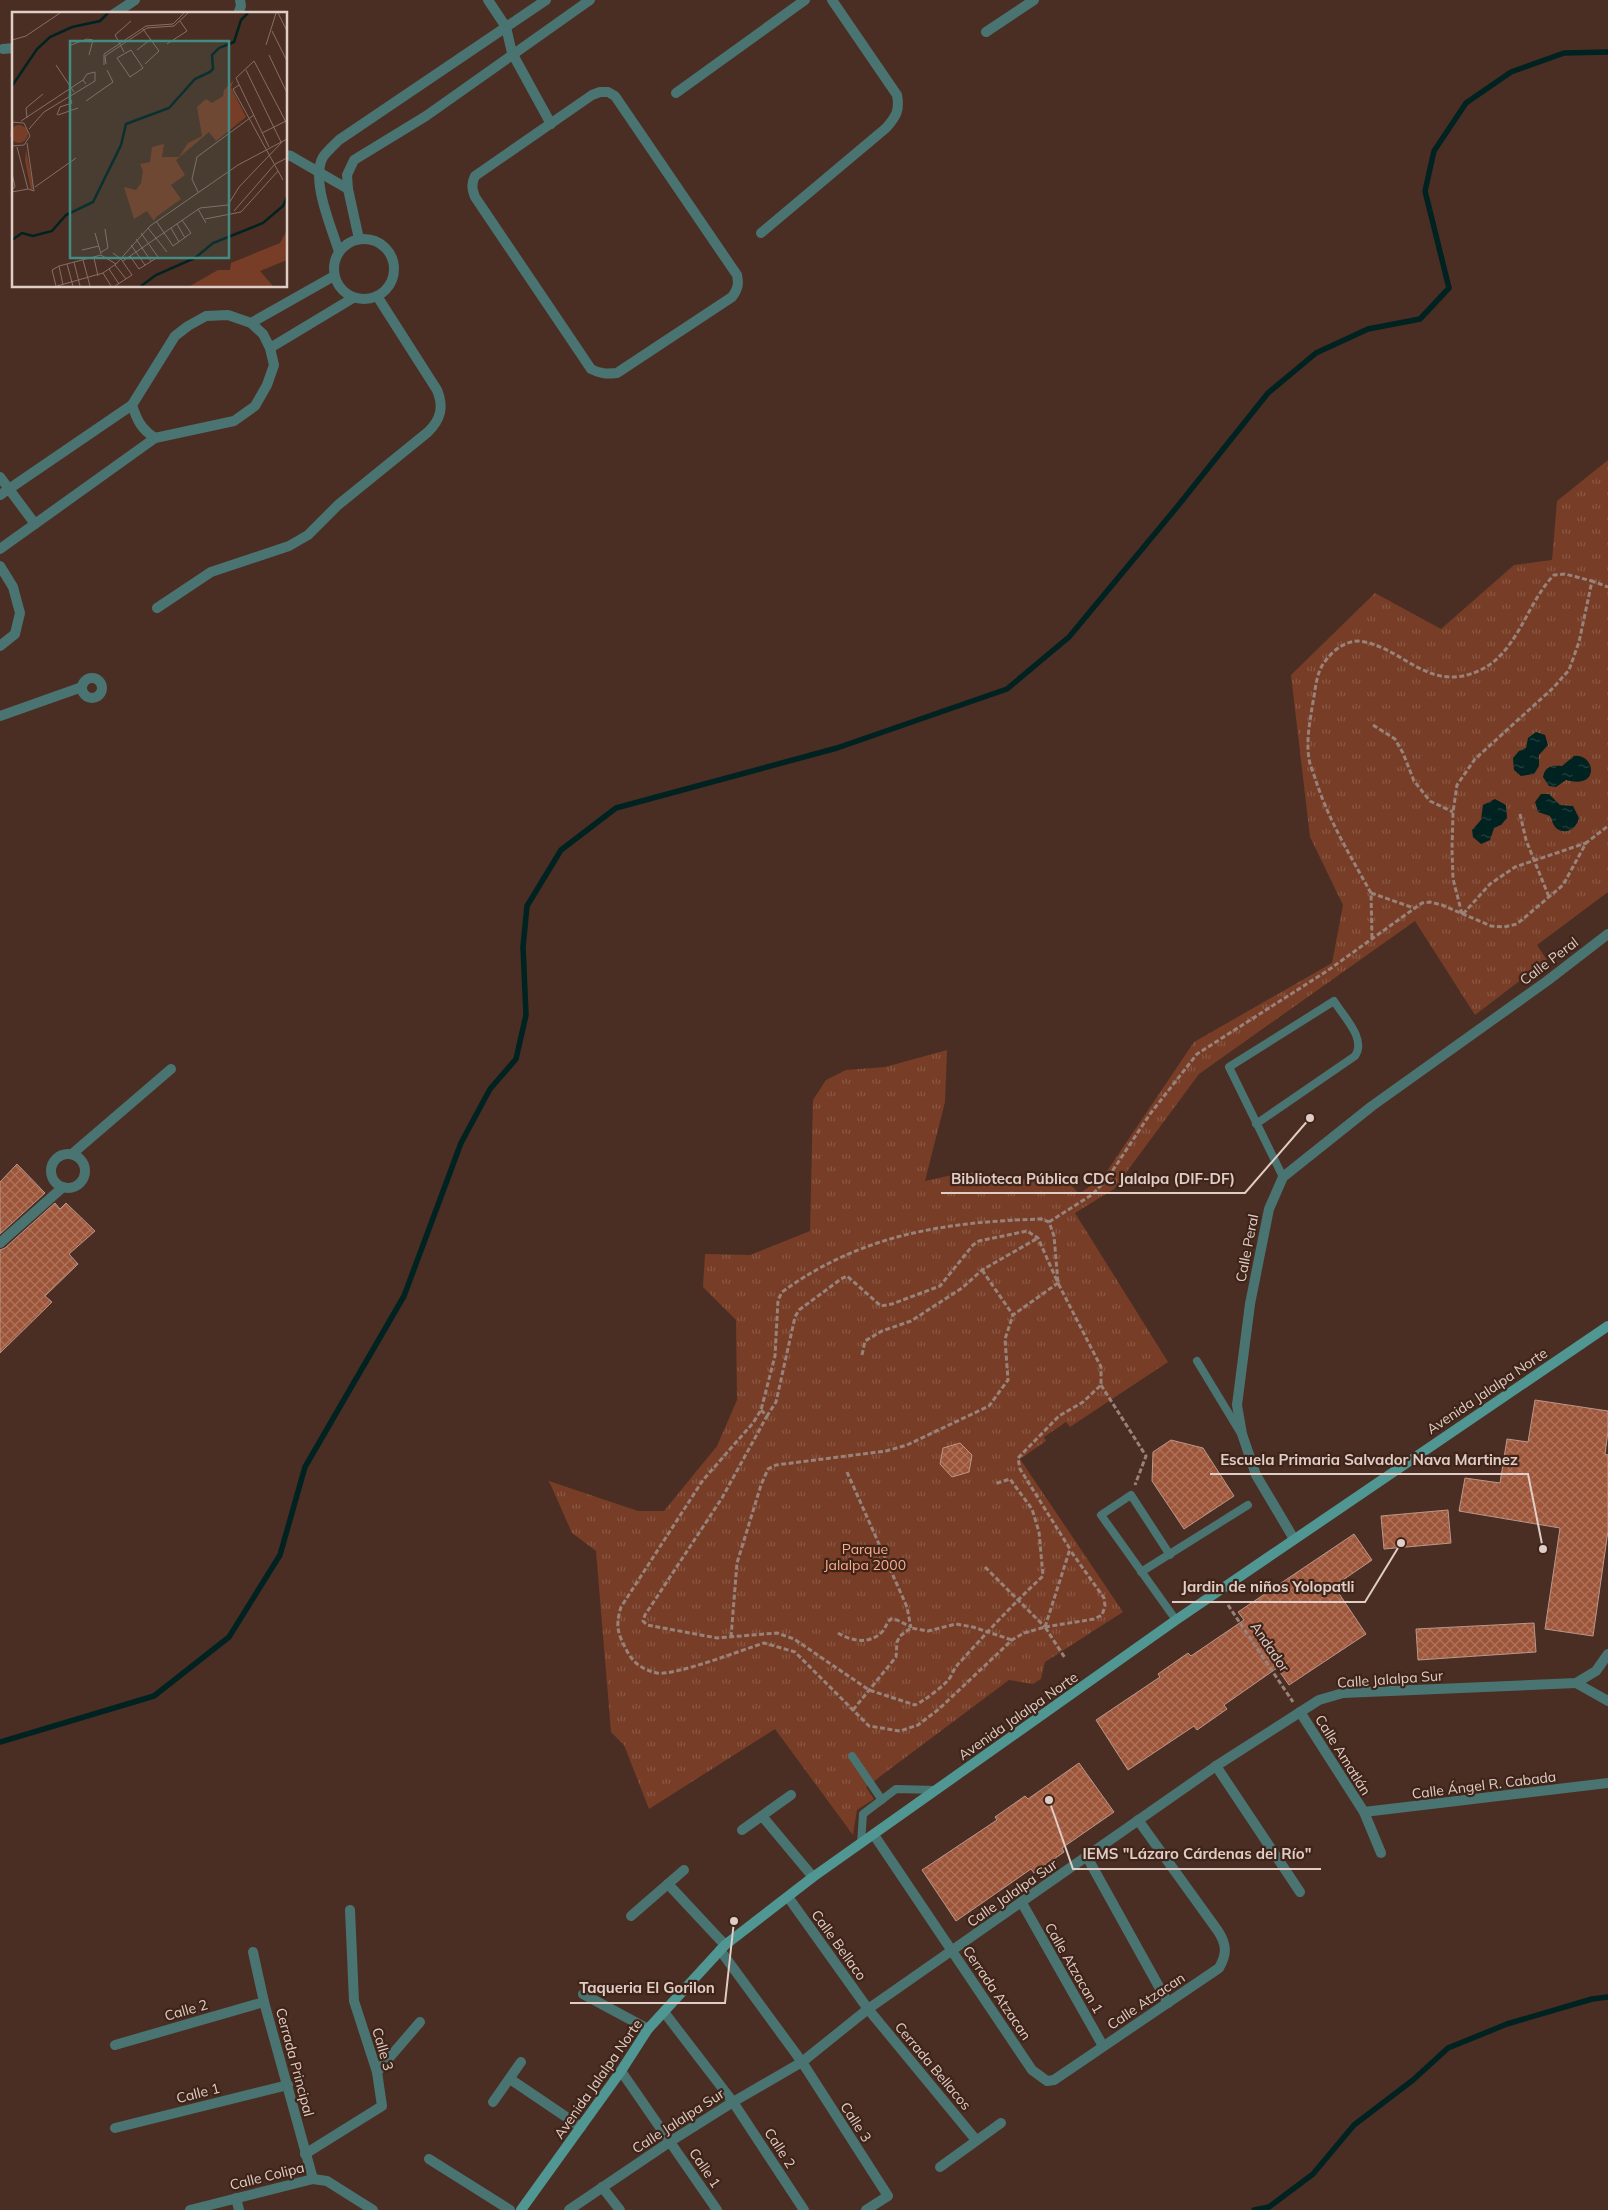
<svg xmlns="http://www.w3.org/2000/svg" width="1608" height="2210" viewBox="0 0 1608 2210" font-family="Mulish,sans-serif">
<style>
.park{fill:url(#park-tufts)}
.water{fill:url(#water-ripples)}
.lines{fill:none;stroke-linecap:round;stroke-linejoin:round}
.stream{stroke:#002221;stroke-width:5.5}
.building{fill:url(#building-cross-hatch);stroke:#ba978a}
.path{stroke:#998279;stroke-width:3;stroke-dasharray:5 2.5;stroke-linecap:butt}
.lane{stroke:#4a7472;stroke-width:8}
.street{stroke:#4a7472;stroke-width:10}
.secondary{stroke:#509693;stroke-width:10}
.labels{text-anchor:middle;stroke-width:4.5;stroke-linejoin:round;paint-order:stroke}
.street-label{font-size:14px;fill:#e0cdc6;stroke:#3f2419}
.park-label{font-size:14px;fill:#ffac8c;stroke:#3f2419}
.inset-river{fill:none;stroke:#002221;stroke-width:2.5}
.inset-road{fill:none;stroke:#866e64;stroke-width:1}
.view{fill:#438c84;fill-opacity:0.15;stroke:#438c84;stroke-width:2.5}
.inset-edge{fill:none;stroke:#e0cdc6;stroke-width:2.5}
.leader{fill:none;stroke:#e0cdc6;stroke-width:2}
.callout-dot{fill:#e0cdc6;stroke:#3f2419;stroke-width:2}
.callout-label{font-size:15px;text-anchor:middle;font-weight:bold;fill:#e0cdc6;stroke:#3f2419;stroke-width:4.5;stroke-linejoin:round;paint-order:stroke}
</style>
<defs>
<pattern id="park-tufts" width="24" height="20" patternUnits="userSpaceOnUse" patternTransform="scale(1.25)"><rect width="24" height="20" fill="#773d26"/><path d="M3 7l-1-3M5 7V3M7 7l1-3M15 17l-1-3M17 17v-4M19 17l1-3" fill="none" stroke="#8a5844"/></pattern>
<pattern id="water-ripples" width="26" height="14" patternUnits="userSpaceOnUse" patternTransform="scale(1.25)"><rect width="26" height="14" fill="#002221"/><path d="M2 4q2-2 4 0t4 0M15 11q2-2 4 0t4 0" fill="none" stroke="#254140"/></pattern>
<pattern id="building-cross-hatch" width="8" height="8" patternUnits="userSpaceOnUse" patternTransform="scale(1.25)"><rect width="8" height="8" fill="#9d5539"/><path d="M0 0l8 8M0 8l8-8" fill="none" stroke="#af745d"/></pattern>
</defs>
<rect width="100%" height="100%" fill="#4a2e23"/>
<polygon class="park" points="1608,460 1608,892 1537,945 1547,960 1475,1015 1415,921 1199,1074 1114,1189 1075,1213 1168,1362 1070,1427 1066,1422 1044,1437 1046,1441 1020,1459 1123,1612 1045,1662 1041,1679 1033,1684 1009,1680 866,1787 874,1799 857,1810 853,1835 775,1729 649,1809 624,1745 611,1732 596,1551 572,1533 549,1481 638,1511 664,1511 717,1446 737,1400 736,1320 703,1287 705,1254 750,1255 810,1231 813,1100 826,1080 846,1070 885,1067 947,1050 945,1102 925,1181 966,1172 1071,1185 1079,1194 1103,1177 1194,1042 1332,963 1343,905 1310,837 1291,675 1375,593 1441,629 1514,565 1552,560 1557,501"/>
<g class="water">
<polygon points="1536,732 1545,735 1548,745 1539,755 1539,766 1534,774 1521,776 1514,770 1513,758 1519,751 1526,748 1528,738"/>
<path d="M1574 756C1595 753 1601 790 1566 780L1556 787 1549 786 1543 777C1545 766 1552 765 1562 766Z"/>
<path d="M1541 794H1549L1560 805 1573 806 1579 818C1577 828 1566 836 1556 828 1553 825 1552 820 1550 816L1538 812 1535 802Z"/>
<polygon points="1495,799 1506,805 1507,818 1501,825 1494,828 1490,840 1481,844 1473,837 1472,830 1481,820 1483,805"/>
</g>
<g class="lines">
<g class="stream">
<polyline points="0,1742 154,1696 229,1637 280,1555 305,1467 404,1296 461,1143 490,1089 516,1059 526,1015 523,947 527,906 561,850 616,808 837,748 1007,689 1069,637 1177,507 1268,393 1316,353 1368,329 1420,319 1449,288 1425,191 1434,151 1466,103 1511,72 1564,53 1608,52"/>
<polyline points="1254,2210 1269,2207 1313,2174 1354,2125 1413,2080 1448,2048 1507,2024 1592,1999 1608,1997"/>
</g>
</g>
<g class="building">
<polygon points="17,1164 45,1193 0,1234 0,1182"/>
<polygon points="55,1203 60,1209 66,1203 95,1231 69,1254 78,1264 45,1296 52,1302 0,1353 0,1250 5,1248"/>
<polygon points="1535,1400 1608,1411 1608,1432 1605,1454 1608,1455 1608,1531 1593,1636 1545,1629 1560,1528 1459,1511 1465,1478 1500,1483 1507,1439 1528,1442"/>
<polygon points="1171,1440 1203,1448 1234,1496 1184,1529 1152,1481 1153,1452"/>
<polygon points="960,1443 972,1455 969,1472 952,1477 940,1464 943,1448"/>
<polygon points="1448,1510 1451,1543 1384,1549 1381,1516"/>
<polygon points="1354,1534 1372,1560 1334,1586 1366,1634 1289,1685 1277,1668 1224,1705 1227,1709 1197,1730 1194,1726 1128,1770 1096,1720 1160,1677 1158,1674 1188,1653 1191,1656 1244,1620 1238,1612"/>
<polygon points="1534,1623 1536,1652 1418,1660 1416,1629"/>
<polygon points="1079,1763 1114,1812 1062,1848 1064,1852 1034,1873 1031,1869 956,1921 922,1870 997,1820 995,1817 1025,1796 1028,1799"/>
</g>
<g class="lines">
<g class="path">
<polyline points="1373,725 1395,739 1403,753 1414,781 1430,801 1453,812"/>
<polyline points="1520,814 1526,840 1549,897"/>
<path d="M1371 893C1351 857 1329 821 1316 781 1314 774 1310 766 1309 759 1306 740 1310 721 1313 702 1316 687 1316 672 1326 660 1335 648 1350 638 1365 642 1402 650 1426 686 1467 675 1517 662 1523 607 1554 575L1565 574 1592 581"/>
<polyline points="1462,914 1453,879 1452,850 1453,812 1457,785 1475,759 1553,688 1569,670 1579,642 1592,581 1608,587"/>
<polyline points="1463,914 1490,884 1515,867 1586,843"/>
<polyline points="1372,938 1371,893 1414,908"/>
<polyline points="1049,1222 1093,1194 1109,1176 1150,1114 1197,1054 1327,971 1422,903 1430,902 1442,905 1491,926 1504,927 1517,924 1563,885 1586,843 1608,826"/>
<polyline points="982,1270 1013,1315"/>
<polyline points="862,1355 865,1341 882,1331 911,1321 962,1288 982,1270 1038,1238"/>
<polyline points="1101,1385 1146,1456 1135,1485"/>
<path d="M761 1410 767 1416 722 1498 645 1615 643 1621 647 1625 717 1638 777 1633 794 1639 869 1690 915 1705C924 1701 947 1684 951 1676 954 1669 957 1665 962 1660 988 1631 1014 1603 1043 1576L1039 1532 1032 1509 1010 1479 994 1484"/>
<polyline points="847,1472 907,1607 911,1628"/>
<polyline points="985,1567 1045,1627"/>
<polyline points="1228,1605 1293,1702"/>
<path d="M1045 1627 1070 1549 1020 1469 1018 1458 1059 1416 1083 1402 1101 1385V1367L1058 1283 1054 1236 1049 1222 1041 1219C945 1222 862 1234 782 1292L778 1300 775 1356 761 1410 753 1423 703 1480 621 1607C615 1627 618 1634 627 1651 633 1663 643 1670 657 1673 675 1676 742 1650 764 1643L795 1652 869 1726 900 1731 918 1725 939 1709 1012 1640 1024 1633 1045 1627 1065 1658"/>
<polyline points="1045,1627 1094,1619 1102,1615 1105,1606 1104,1598 1070,1550"/>
<path d="M838 1633C851 1641 869 1645 882 1632 886 1628 886 1623 891 1619L897 1620 911 1627"/>
<polyline points="731,1637 737,1563 761,1485 768,1469 776,1465 886,1451 907,1445 989,1406 1008,1380 1005,1339 1013,1315 1058,1283 1038,1238 1027,1231 979,1241 973,1245 940,1286 892,1304 881,1306 847,1276 841,1279 799,1310 795,1317 776,1402 767,1416"/>
<polyline points="853,1710 896,1657 897,1642 900,1636 911,1628 928,1631 956,1624 973,1627 1012,1640"/>
</g>
<g class="lane">
<path d="M1256 1124 1355 1056C1367 1039 1343 1016 1334 1001L1229 1067 1283 1177"/>
<polyline points="1197,1361 1240,1432"/>
<polyline points="1170,1555 1131,1495 1101,1515 1176,1620"/>
<polyline points="1141,1572 1248,1505"/>
<polyline points="852,1756 882,1800"/>
<polyline points="861,1844 863,1814 896,1789 937,1790"/>
</g>
<g class="street">
<polyline points="488,0 506,27 512,53 551,124"/>
<polyline points="114,14 135,0"/>
<polyline points="238,14 241,6 240,0"/>
<polyline points="986,32 1034,0"/>
<polyline points="3,49 14,48"/>
<path d="M600 92H608L615 96 737 275C739 284 738 289 732 297L617 373C607 374 600 374 591 369L475 197C472 189 471 184 475 176L592 95Z"/>
<polyline points="676,93 805,0"/>
<polyline points="286,155 291,156 348,189"/>
<path d="M761 233 886 128C896 117 900 110 897 95L832 0"/>
<polyline points="359,239 348,189 347,175 354,160 426,116 590,0"/>
<circle cx="364" cy="269" r="30"/>
<path d="M339 252C332 228 310 180 323 157 327 151 334 145 339 140L546 0"/>
<polyline points="251,323 334,276"/>
<polyline points="270,348 353,298"/>
<polyline points="0,477 35,524"/>
<polyline points="0,495 132,405"/>
<path d="M0 549 155 438 234 421 255 406 267 385 274 365 270 348 263 334 251 323 228 315 206 316 188 326 175 336 132 405C137 420 141 429 155 438"/>
<polyline points="0,566 13,587 20,613 15,634 0,646"/>
<path d="M157 608 211 572 289 546 308 535 338 505 428 432C441 419 444 407 437 390L377 296"/>
<circle cx="92" cy="688" r="10"/>
<polyline points="0,716 82,687"/>
<polyline points="72,1154 171,1069"/>
<circle cx="68" cy="1171" r="17"/>
<polyline points="0,1243 63,1187"/>
<polyline points="1294,1539 1256,1475 1242,1434 1237,1405 1250,1304 1269,1209 1283,1177 1372,1106 1547,981 1608,934"/>
<polyline points="1576,1683 1608,1701"/>
<polyline points="1300,1712 1364,1812 1381,1853"/>
<polyline points="1216,1766 1300,1892"/>
<polyline points="1364,1812 1608,1783"/>
<polyline points="762,1816 813,1877"/>
<polyline points="742,1830 791,1795"/>
<path d="M874 1835 1032 2070 1047 2081 1054 2080 1219 1968C1227 1954 1227 1945 1218 1931L1138 1820"/>
<polyline points="1087,1857 1168,2003"/>
<polyline points="668,1884 725,1945"/>
<polyline points="788,1897 868,2009 976,2140"/>
<polyline points="1022,1903 1103,2046"/>
<polyline points="631,1916 684,1870"/>
<polyline points="720,1950 802,2062 888,2196 866,2210"/>
<polyline points="253,1952 264,2002 313,2179"/>
<polyline points="583,1994 648,2029"/>
<polyline points="664,2012 733,2102 804,2210"/>
<polyline points="115,2045 264,2002"/>
<polyline points="621,2071 717,2210"/>
<polyline points="377,2072 420,2022"/>
<polyline points="510,2079 581,2127"/>
<polyline points="493,2102 521,2062"/>
<polyline points="115,2128 288,2085"/>
<polyline points="305,2154 382,2106 377,2072 354,2001 350,1910"/>
<polyline points="429,2159 510,2210"/>
<polyline points="940,2167 1001,2123"/>
<polyline points="602,2187 620,2210"/>
<polyline points="236,2198 239,2210"/>
<polyline points="190,2210 313,2179 327,2181 373,2210"/>
<polyline points="569,2210 671,2141 733,2102 802,2062 868,2009 1216,1766 1319,1700 1343,1693 1576,1683 1596,1671 1608,1654"/>
</g>
<polyline class="secondary" points="521,2210 621,2071 648,2029 725,1945 813,1877 1176,1620 1608,1326"/>
</g>
<g class="labels">
<g class="street-label">
<text transform="translate(1549 961) rotate(-37)" y="5">Calle Peral</text>
<text transform="translate(1247 1248) rotate(-79)" y="5">Calle Peral</text>
<text transform="translate(1487 1391) rotate(-34)" y="5">Avenida Jalalpa Norte</text>
<text transform="translate(1270 1647) rotate(56)" y="5">Andador</text>
<text transform="translate(1390 1679) rotate(-4)" y="5">Calle Jalalpa Sur</text>
<text transform="translate(1018 1716) rotate(-35)" y="5">Avenida Jalalpa Norte</text>
<text transform="translate(1343 1755) rotate(58)" y="5">Calle Amatlán</text>
<text transform="translate(1484 1785) rotate(-7)" y="5">Calle Ángel R. Cabada</text>
<text transform="translate(1012 1893) rotate(-35)" y="5">Calle Jalalpa Sur</text>
<text transform="translate(839 1945) rotate(54)" y="5">Calle Bellaco</text>
<text transform="translate(1074 1968) rotate(60)" y="5">Calle Atzacan 1</text>
<text transform="translate(997 1993) rotate(56)" y="5">Cerrada Atzacan</text>
<text transform="translate(1146 2001) rotate(-34)" y="5">Calle Atzacan</text>
<text transform="translate(186 2010) rotate(-16)" y="5">Calle 2</text>
<text transform="translate(383 2049) rotate(74)" y="5">Calle 3</text>
<text transform="translate(295 2062) rotate(75)" y="5">Cerrada Principal</text>
<text transform="translate(933 2066) rotate(50)" y="5">Cerrada Bellacos</text>
<text transform="translate(598 2079) rotate(-55)" y="5">Avenida Jalalpa Norte</text>
<text transform="translate(198 2093) rotate(-14)" y="5">Calle 1</text>
<text transform="translate(678 2121) rotate(-33)" y="5">Calle Jalalpa Sur</text>
<text transform="translate(856 2122) rotate(57)" y="5">Calle 3</text>
<text transform="translate(780 2148) rotate(57)" y="5">Calle 2</text>
<text transform="translate(705 2168) rotate(56)" y="5">Calle 1</text>
<text transform="translate(267 2176) rotate(-14)" y="5">Calle Colipa</text>
</g>
<g class="park-label">
<text x="865" y="1554">Parque<tspan x="865" dy="16">Jalalpa 2000</tspan></text>
</g>
</g>
<g transform="translate(12 12)">
<rect width="275" height="275" fill="#4a2e23"/>
<path d="M275 218V248L248 259 261 274H178L206 258H218L219 251 268 231Z" fill="#773d26"/>
<path d="M222 68 219 75 234 105 204 129 197 120 164 148 173 163 159 173 169 187 144 205 142 209 135 199 122 207 112 175 124 178 129 171 131 159 128 152 138 150 140 135 152 132 150 145H167L176 131 190 124 185 95 194 87 200 91 211 84 212 78ZM-2 122a9 9 0 1 1 18 0a9 9 0 1 1-18 0ZM14 138 22 177 19 178 13 149Z" fill="#773d26"/>
<path class="inset-river" d="M0 74 25 37 38 25 60 15 88 9 96 1M0 228 10 221 21 224 40 219 54 203 81 190 109 133 114 112 157 96 183 67 198 60 201 57 200 43 207 36 222 30 229 8 236 1M129 274 144 263 183 246 201 231 251 211 271 194 275 185"/>
<path class="inset-road" d="M266 1 275 19M131 17 147 39 133 52M260 19 275 49M0 28 14 24 48 1M155 32 175 19 168 9M59 33 75 27 81 28 77 43M254 33 264 1M119 38 131 56 118 65 105 46ZM125 38 139 27M112 40 103 23 119 9M257 43 275 81M94 52 93 44 135 16 162 14 176 1M44 53 62 80M92 53V42L134 14 161 12 172 1M234 58 269 130M227 73 221 77 271 168M74 89 101 70 95 58M45 103 48 95 60 91 57 83M46 103 66 96M15 106 14 96 31 82M9 109 71 68M0 110 12 111 18 124 12 133 0 134M17 117 32 100 83 69V60L75 62 71 68 74 72M250 121 274 109M5 135 16 177 22 179 15 131M257 135 224 66 242 49 275 112M0 161 3 175 0 177M23 175 64 146M0 180 16 177M186 180 180 167 185 145 242 103M186 197 194 211M222 199 263 152 275 146M193 207 229 200 266 159M144 209 161 234 179 221 170 208M165 212 173 226M136 216 155 240M159 216 167 230M83 221 89 242M124 227 139 249M119 233 133 253M70 238 87 234M88 241 96 236 93 217M101 241 109 247 120 263 103 274M118 244 127 257 146 245 129 221M82 246 86 264M71 248 78 274M111 249 188 196 216 193 227 175 271 129M62 250 68 274M55 252 61 274M103 253 114 267M47 254 51 273M97 257 107 272M91 261 99 274M44 274 40 258 47 254 89 243 104 252M45 274 91 261 104 252 138 214 226 153 275 127"/>
<path class="view" d="M58 29H217V246H58Z"/>
<rect width="275" height="275" class="inset-edge"/>
</g>
<path class="leader" d="M1310 1118L1245 1193H941M1543 1549L1528 1474H1210M1401 1543L1365 1602H1172M1049 1800L1073 1869H1321M734 1921L725 2003H570"/>
<g class="callout-dot">
<circle cx="1310" cy="1118" r="5"/>
<circle cx="1543" cy="1549" r="5"/>
<circle cx="1401" cy="1543" r="5"/>
<circle cx="1049" cy="1800" r="5"/>
<circle cx="734" cy="1921" r="5"/>
</g>
<g class="callout-label">
<text x="1093" y="1184">Biblioteca Pública CDC Jalalpa (DIF-DF)</text>
<text x="1369" y="1465">Escuela Primaria Salvador Nava Martinez</text>
<text x="1268" y="1592">Jardin de niños Yolopatli</text>
<text x="1197" y="1859">IEMS "Lázaro Cárdenas del Río"</text>
<text x="647" y="1993">Taqueria El Gorilon</text>
</g>
</svg>
